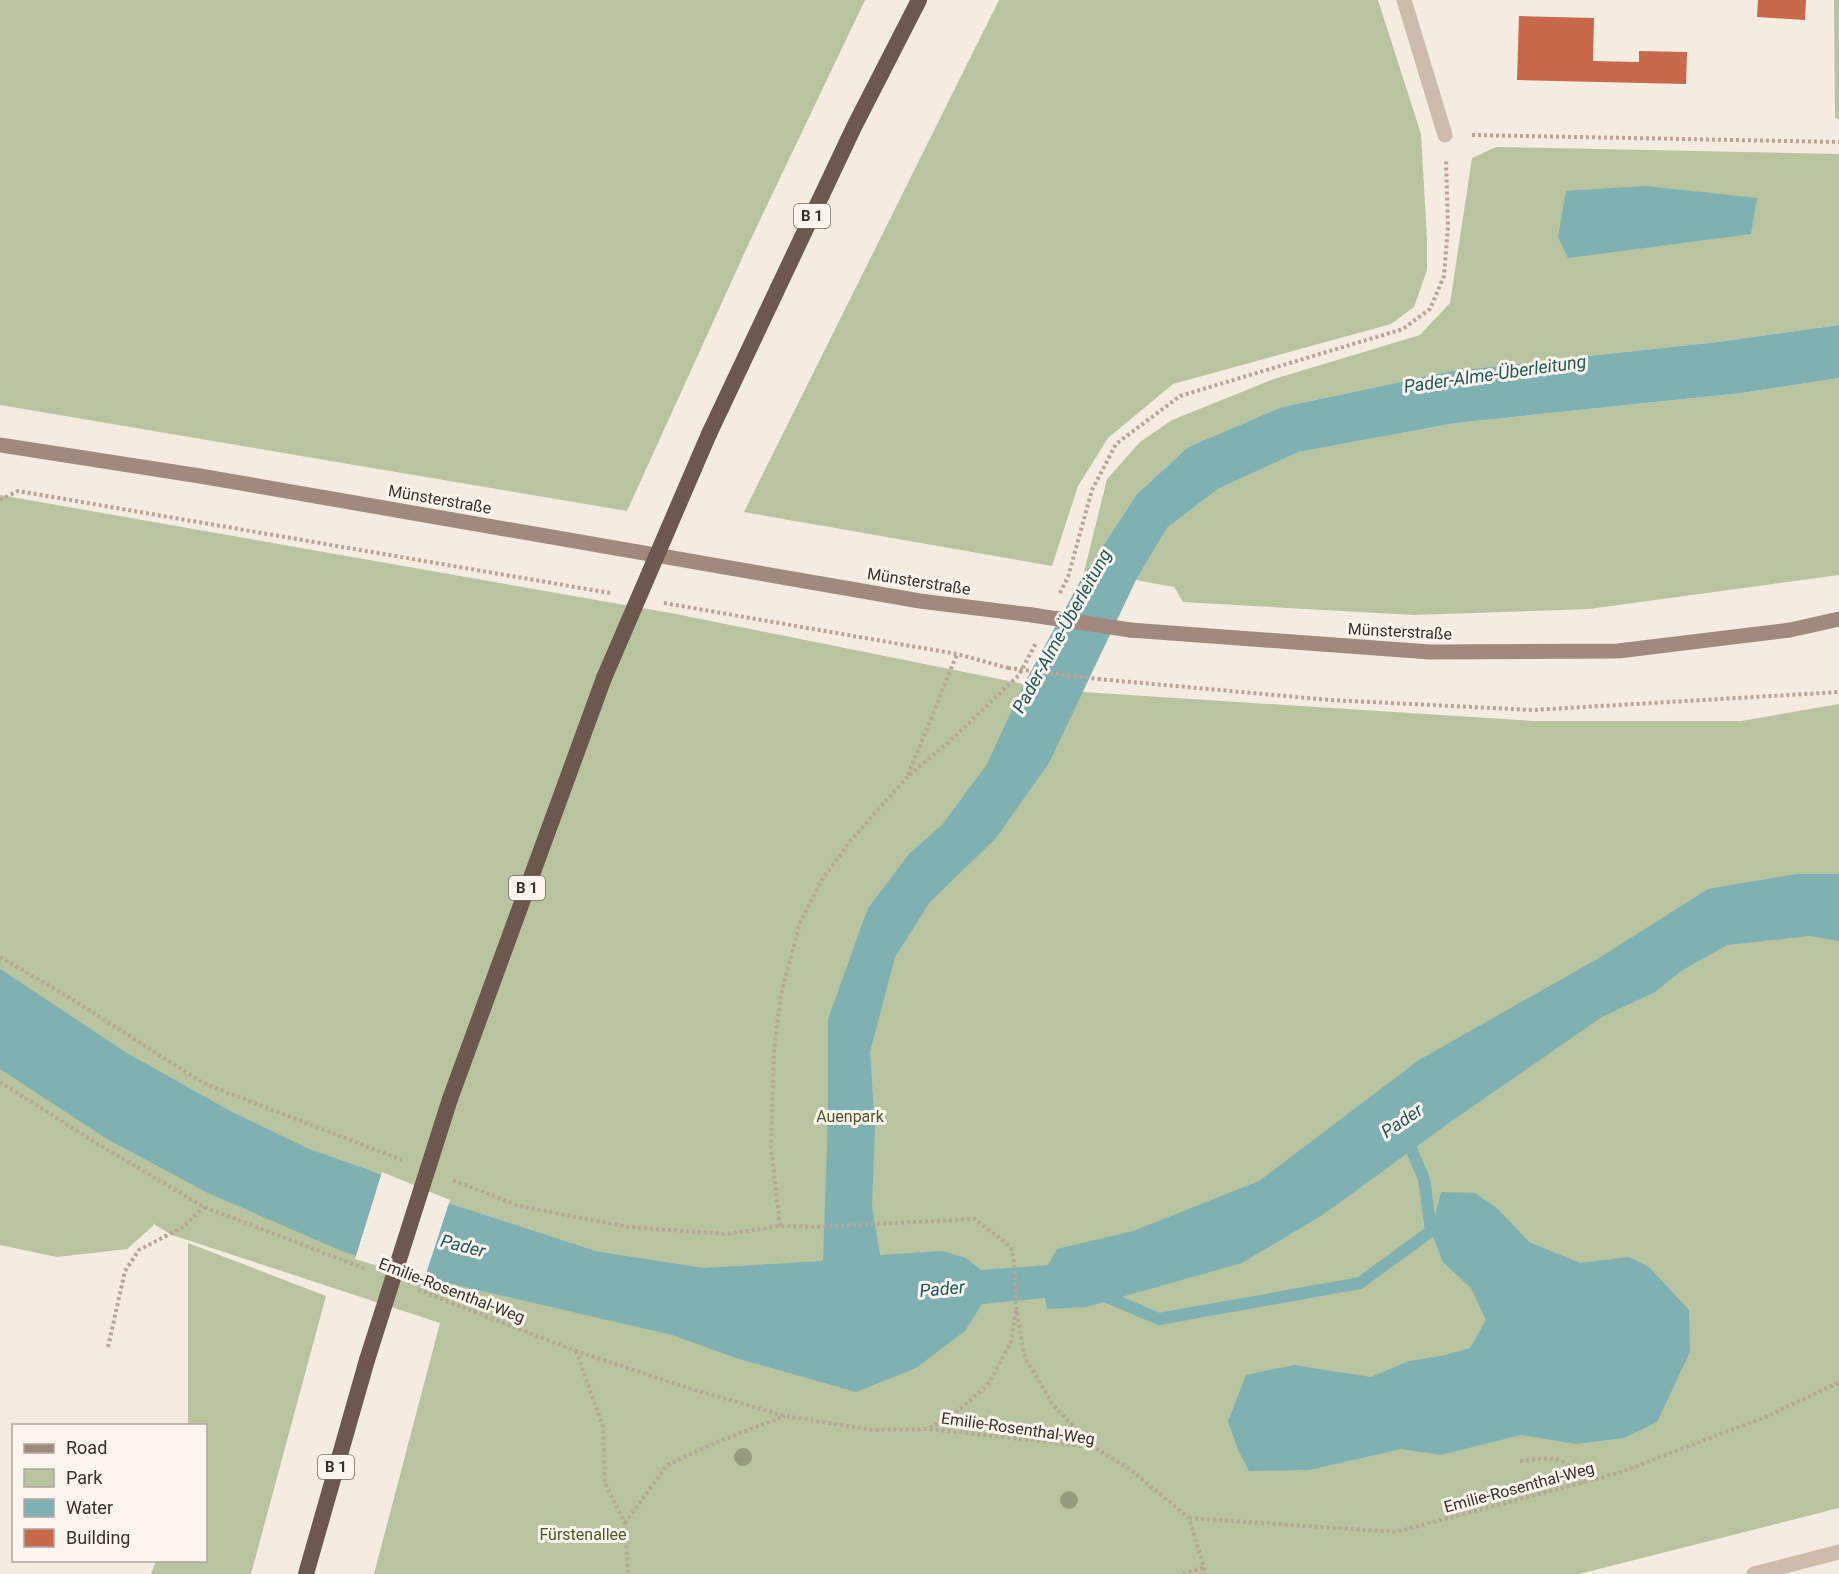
<svg xmlns="http://www.w3.org/2000/svg" width="1839" height="1574" viewBox="0 0 1839 1574" font-family="Roboto,sans-serif">
<style>
.green{fill:#b8c4a0}
.water{fill:#7fb0b2}
.pier{fill:#f4ebe1}
.lines{fill:none;stroke-linecap:round;stroke-linejoin:round}
.stream{stroke:#7fb0b2;stroke-width:12}
.building{fill:#c8694b}
.path{stroke:#b9a596;stroke-width:4;stroke-dasharray:3 3;stroke-linecap:butt}
.minor{stroke:#cdbbac;stroke-width:15}
.tertiary{stroke:#cdbbac;stroke-width:15}
.secondary{stroke:#a18a7d;stroke-width:15}
.trunk{stroke:#6c584f;stroke-width:16}
.path-bridge{stroke:#b9a596;stroke-width:4;stroke-dasharray:3 3;stroke-linecap:butt}
.secondary-bridge{stroke:#a18a7d;stroke-width:15}
.trunk-bridge{stroke:#6c584f;stroke-width:16}
.tree{fill:#969b7f}
.labels{text-anchor:middle;stroke-width:6;stroke-linejoin:round;paint-order:stroke}
.shield{fill:#fbf5ee;stroke:#756b66;stroke-width:1.5}
.shield-label{font-size:15px;font-weight:bold;fill:#3b302b}
.street-label{font-size:16px;fill:#3b302b;stroke:#fbf5ee}
.park-label{font-size:16px;fill:#4a5a2e;stroke:#fbf5ee}
.water-label{font-size:18px;font-style:italic;fill:#1f5a5e;stroke:#fbf5ee}
</style>
<rect width="100%" height="100%" fill="#f4ebe1"/>
<g class="green">
<polygon points="0,0 865,0 749,243 627,511 0,405"/>
<polygon points="999,0 1378,0 1421,134 1427,240 1427,270 1414,307 1391,324 1173,384 1108,438 1078,486 1052,566 744,512"/>
<polygon points="1834,0 1839,0 1839,119 1835,118"/>
<polygon points="1496,147 1839,154 1839,325 1717,342 1452,371 1282,407 1188,447 1137,494 1083,576 1107,479 1140,442 1172,420 1274,379 1420,335 1450,303 1472,158"/>
<polygon points="1839,378 1839,575 1589,609 1414,615 1183,602 1174,587 1136,580 1167,528 1218,489 1297,452 1456,423 1742,393"/>
<polygon points="0,495 676,614 1024,684 1083,692 1532,721 1741,721 1839,704 1839,1508 1579,1574 374,1574 440,1323 172,1235 150,1222 154,1225 127,1249 57,1257 0,1245"/>
<polygon points="188,1243 326,1296 251,1574 151,1574 156,1561 206,1560 206,1426 188,1425"/>
</g>
<g class="water">
<polygon points="1645,186 1757,198 1751,234 1568,258 1558,237 1566,191"/>
<polygon points="1839,325 1839,378 1742,393 1456,423 1298,452 1218,489 1167,528 1136,580 1049,763 996,838 930,902 895,957 870,1052 875,1128 872,1206 880,1255 943,1251 966,1258 981,1270 1048,1265 1057,1249 1133,1231 1259,1181 1419,1060 1599,958 1708,889 1797,874 1839,874 1839,941 1810,936 1727,945 1681,971 1655,992 1602,1017 1446,1125 1324,1214 1242,1263 1086,1307 1047,1309 1045,1298 982,1304 965,1331 916,1368 856,1392 736,1358 672,1335 435,1280 344,1252 208,1193 107,1139 0,1069 0,969 127,1053 232,1112 309,1149 369,1170 451,1204 595,1251 703,1268 823,1261 828,1117 828,1019 868,908 909,854 942,825 987,764 1024,684 1083,576 1137,494 1188,447 1282,407 1452,371 1717,342"/>
<polygon points="1441,1192 1475,1193 1497,1208 1529,1242 1580,1263 1629,1257 1649,1267 1689,1310 1690,1352 1657,1422 1624,1438 1576,1444 1521,1435 1441,1455 1401,1449 1309,1470 1249,1471 1238,1450 1228,1421 1246,1375 1294,1365 1371,1377 1409,1361 1441,1356 1470,1348 1486,1320 1471,1288 1443,1262 1431,1231"/>
</g>
<polygon class="pier" points="382,1172 450,1200 424,1280 355,1259"/>
<g class="lines">
<polyline class="stream" points="1100,1294 1159,1319 1360,1283 1431,1231 1424,1179 1406,1137"/>
</g>
<g class="building">
<polygon points="1758,0 1806,0 1805,20 1757,17"/>
<polygon points="1519,16 1594,18 1593,61 1639,62 1639,51 1687,52 1686,84 1517,80"/>
</g>
<g class="lines">
<g class="path">
<polyline points="1472,135 1839,142"/>
<polyline points="0,500 18,491 610,593"/>
<polyline points="1060,593 1068,577 1092,490 1116,444 1180,396 1403,329 1430,309 1444,276 1448,227 1446,160"/>
<polyline points="664,603 957,654 1008,668"/>
<polyline points="1098,679 1330,700 1533,710 1839,692"/>
<polyline points="908,775 957,654"/>
<polyline points="0,957 67,996 203,1083 402,1160"/>
<polyline points="0,1082 93,1141 204,1207 366,1269"/>
<polyline points="453,1180 519,1206 628,1227 726,1234 780,1226 812,1227 975,1219 1011,1247 1014,1262 1016,1306 1024,1355 1052,1404 1093,1447"/>
<polyline points="780,1226 771,1146 774,1050 781,994 800,923 823,878 852,839 908,776 949,742 1019,675 1036,643"/>
<polyline points="418,1290 576,1351 688,1388 785,1416 873,1430 929,1429 1094,1447 1131,1470 1189,1518 1206,1574"/>
<polyline points="108,1347 125,1271 139,1250 183,1227 204,1207"/>
<polyline points="576,1351 603,1427 605,1483 625,1523 628,1574"/>
<polyline points="930,1428 954,1414 987,1386 1011,1342 1016,1310"/>
<path d="M1520 1461C1550 1458 1566 1453 1584 1483"/>
<polyline points="1189,1518 1396,1532 1618,1473 1768,1416 1839,1382"/>
<polyline points="625,1523 667,1465 717,1442 785,1416"/>
<polyline points="1183,1574 1204,1567"/>
</g>
<polyline class="minor" points="1404,0 1445,135"/>
<polyline class="tertiary" points="1754,1574 1839,1552"/>
<g class="secondary">
<polyline points="0,445 200,476 920,601 1032,615"/>
<polyline points="1130,630 1430,652 1618,651 1790,630 1839,619"/>
</g>
<g class="trunk">
<polyline points="709,434 854,127 919,0"/>
<polyline points="450,1099 604,678"/>
<polyline points="306,1574 367,1360"/>
</g>
<polyline class="path-bridge" points="1008,668 1098,679"/>
<polyline class="secondary-bridge" points="1032,615 1130,630"/>
<g class="trunk-bridge">
<polyline points="604,678 709,434"/>
<polyline points="367,1360 450,1099"/>
</g>
</g>
<g class="tree">
<circle cx="743" cy="1457" r="9"/>
<circle cx="1069" cy="1500" r="9"/>
</g>
<g class="labels">
<g class="shield">
<rect x="794" y="204" width="36" height="24" rx="4.5"/>
<rect x="509" y="876" width="36" height="24" rx="4.5"/>
<rect x="318" y="1455" width="36" height="24" rx="4.5"/>
</g>
<g class="shield-label">
<text x="812" y="221">B 1</text>
<text x="527" y="893">B 1</text>
<text x="336" y="1472">B 1</text>
</g>
<g class="street-label">
<text transform="translate(440 499) rotate(10)" y="6">Münsterstraße</text>
<text transform="translate(919 581) rotate(9)" y="6">Münsterstraße</text>
<text transform="translate(1400 631) rotate(3)" y="6">Münsterstraße</text>
<text transform="translate(452 1290) rotate(21)" y="6">Emilie-Rosenthal-Weg</text>
<text transform="translate(1018 1428) rotate(8)" y="6">Emilie-Rosenthal-Weg</text>
<text transform="translate(1519 1487) rotate(-15)" y="6">Emilie-Rosenthal-Weg</text>
</g>
<g class="park-label">
<text x="850" y="1122">Auenpark</text>
<text x="583" y="1540">Fürstenallee</text>
</g>
<g class="water-label">
<text transform="translate(1495 374) rotate(-8)" y="6">Pader-Alme-Überleitung</text>
<text transform="translate(1062 631) rotate(-61)" y="6">Pader-Alme-Überleitung</text>
<text transform="translate(1402 1121) rotate(-34)" y="6">Pader</text>
<text transform="translate(463 1246) rotate(14)" y="6">Pader</text>
<text transform="translate(942 1289) rotate(-5)" y="6">Pader</text>
</g>
</g>
<rect x="12" y="1424" width="195" height="138" fill="#fbf5ee" stroke="#aea6a0" stroke-width="1.5"/>
<rect x="24" y="1444" width="30" height="9" fill="#a18a7d" stroke="#aea6a0" stroke-width="1.5"/>
<text x="66" y="1454" font-size="18" fill="#3b302b">Road</text>
<rect x="24" y="1469" width="30" height="18" fill="#b8c4a0" stroke="#aea6a0" stroke-width="1.5"/>
<text x="66" y="1484" font-size="18" fill="#3b302b">Park</text>
<rect x="24" y="1499" width="30" height="18" fill="#7fb0b2" stroke="#aea6a0" stroke-width="1.5"/>
<text x="66" y="1514" font-size="18" fill="#3b302b">Water</text>
<rect x="24" y="1529" width="30" height="18" fill="#c8694b" stroke="#aea6a0" stroke-width="1.5"/>
<text x="66" y="1544" font-size="18" fill="#3b302b">Building</text>
</svg>
